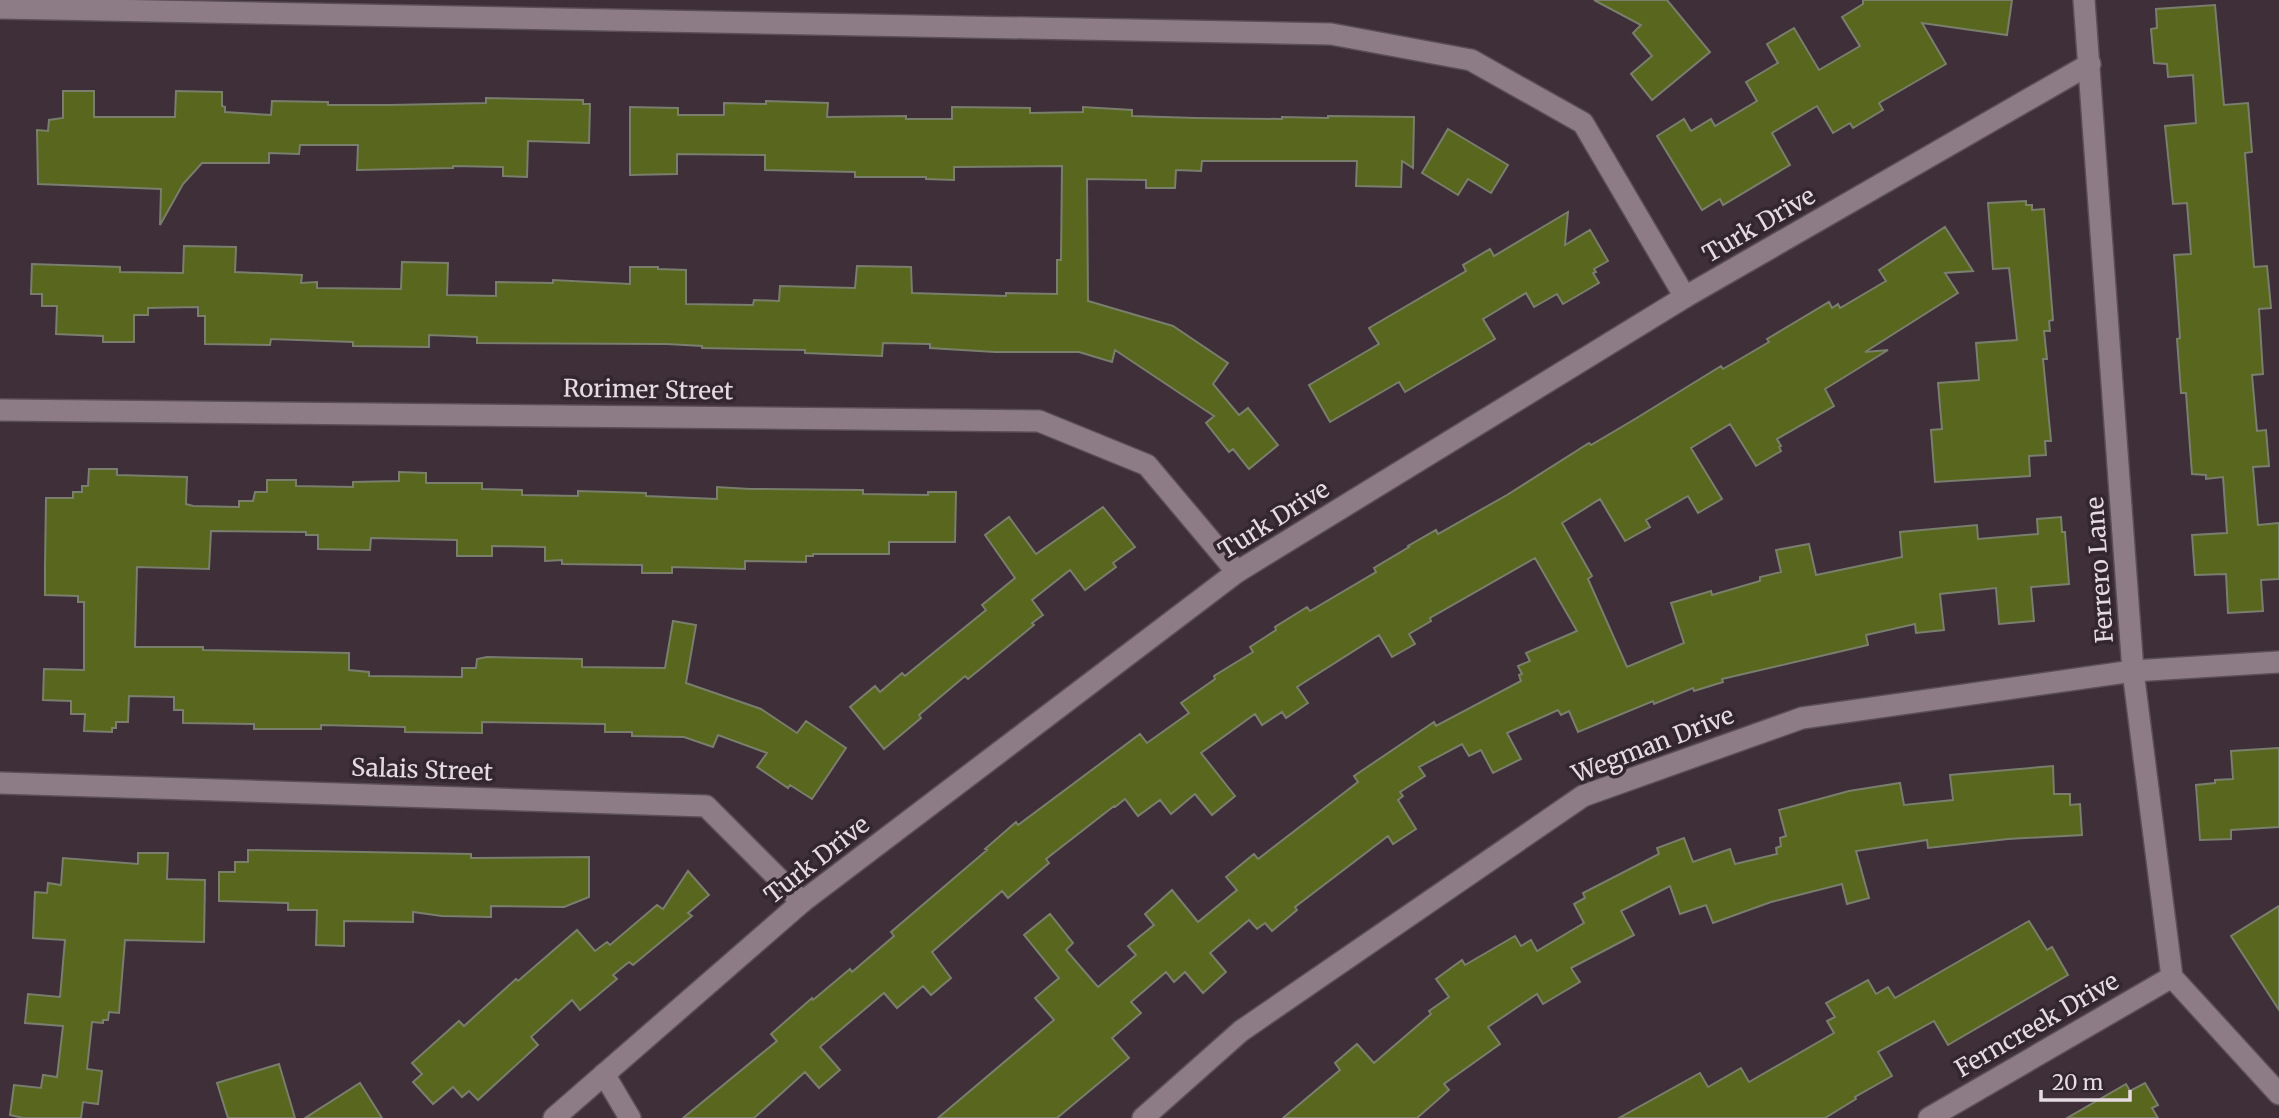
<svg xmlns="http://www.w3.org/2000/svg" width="2279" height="1118" viewBox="0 0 2279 1118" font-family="Merriweather,serif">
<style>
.building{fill:#58661e;stroke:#797e6d;stroke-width:2}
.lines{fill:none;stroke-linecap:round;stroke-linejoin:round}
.minor-casing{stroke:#5b4e55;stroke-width:24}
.minor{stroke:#8d7c86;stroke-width:21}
.labels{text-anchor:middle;stroke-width:7;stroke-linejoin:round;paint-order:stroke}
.street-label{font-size:24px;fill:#e5dbe1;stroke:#34262e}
</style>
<rect width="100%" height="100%" fill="#3e2f38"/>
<g class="building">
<polygon points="1594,0 1667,0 1710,52 1652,100 1631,74 1652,56 1633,33 1641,25"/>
<polygon points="1863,0 2012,0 2007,35 1922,23 1946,64 1879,103 1883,110 1853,128 1850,123 1833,133 1817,106 1772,133 1790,165 1723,205 1720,199 1702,210 1657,136 1684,119 1691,131 1711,119 1715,126 1757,101 1746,82 1778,63 1767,44 1794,28 1819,70 1860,46 1842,17 1863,4"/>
<polygon points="2215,5 2224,105 2248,103 2252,152 2245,153 2254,267 2267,266 2271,308 2259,309 2263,374 2252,375 2257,431 2266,430 2269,466 2253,467 2258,525 2279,523 2279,579 2261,580 2263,611 2228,613 2226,574 2195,575 2192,535 2227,533 2223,477 2206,479 2206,475 2192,474 2186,393 2181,393 2177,339 2180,338 2174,255 2191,254 2187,203 2173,204 2165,126 2196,123 2193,75 2168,77 2167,64 2154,63 2151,29 2157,28 2156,9"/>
<polygon points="63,91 94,91 94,117 175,117 176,91 222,92 222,106 225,107 225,112 271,115 272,101 328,102 328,105 390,105 486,103 486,98 583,100 583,104 590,104 589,143 528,141 527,177 503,176 503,167 453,166 453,168 357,170 358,145 300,145 299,154 269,153 269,163 202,163 183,184 160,225 161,189 38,184 37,130 48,131 49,120 63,118"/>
<polygon points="766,101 828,103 827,117 906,116 906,119 952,119 952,107 1030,108 1030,113 1083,112 1083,107 1132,110 1132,116 1196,118 1282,119 1282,117 1328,118 1328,116 1414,117 1413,168 1402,161 1401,187 1356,186 1357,161 1202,161 1201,171 1176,170 1175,188 1146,188 1146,180 1087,179 1088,301 1173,326 1228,363 1213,384 1239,415 1248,408 1278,445 1249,469 1233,449 1229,452 1206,423 1214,416 1115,350 1112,362 1079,352 995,352 930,348 930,344 883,343 882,356 805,353 805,350 702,348 702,346 667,344 477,343 477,337 429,335 429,347 353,346 353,342 271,339 270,345 205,344 205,316 198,316 198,307 148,308 148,315 134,315 134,342 103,342 103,336 56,334 57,306 42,306 42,294 31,294 32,264 120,267 120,272 183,273 184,246 236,247 235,272 302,275 301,283 317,282 317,288 401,289 402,262 448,263 447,295 496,296 496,282 553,283 553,280 630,284 630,267 658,267 658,269 686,270 686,304 753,305 754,300 779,301 780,286 855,288 857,266 911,267 912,293 1006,296 1006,293 1057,294 1057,260 1061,260 1062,166 954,167 954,180 926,179 926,177 855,177 855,172 765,170 765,155 677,154 677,174 630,175 630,107 678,108 678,115 724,115 724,103 766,104"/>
<polygon points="1448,129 1508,165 1491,193 1468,179 1458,195 1422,173"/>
<polygon points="2026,201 2026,205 2032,205 2032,210 2044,209 2053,320 2049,321 2050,331 2044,331 2047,359 2043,359 2051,441 2045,441 2046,455 2029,456 2030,476 1935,482 1931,430 1942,429 1938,383 1979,380 1976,343 2017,340 2009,268 1993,269 1988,203"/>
<polygon points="1568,212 1565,245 1590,230 1608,261 1594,269 1596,272 1593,273 1599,283 1563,304 1557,294 1534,307 1526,293 1483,319 1495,339 1405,392 1399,382 1330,422 1309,385 1379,344 1369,328 1466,271 1463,265 1490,249 1494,256"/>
<polygon points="1945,227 1973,271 1945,273 1958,293 1865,352 1888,350 1825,389 1834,406 1777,439 1781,446 1779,447 1781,451 1756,466 1730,424 1691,448 1722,499 1698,513 1688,496 1646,520 1650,527 1625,541 1600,499 1562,523 1592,576 1588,579 1627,667 1684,643 1671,603 1711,591 1712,595 1760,581 1760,577 1781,572 1776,550 1809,544 1816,575 1902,557 1900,532 1977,525 1978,539 2038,534 2037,519 2061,517 2062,532 2065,532 2069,584 2031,587 2034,621 1999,624 1996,588 1940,594 1944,630 1916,633 1915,624 1866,635 1868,645 1722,679 1723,682 1694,691 1693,688 1654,704 1653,701 1578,732 1569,711 1561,715 1558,710 1507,733 1521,759 1493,773 1481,750 1469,756 1462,744 1419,767 1425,776 1400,792 1403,796 1398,800 1416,829 1393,844 1388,836 1295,907 1297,910 1272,931 1265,923 1257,929 1249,920 1210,953 1226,972 1203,993 1185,972 1174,982 1166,972 1131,1002 1141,1013 1112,1038 1129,1058 1057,1118 938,1118 1054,1020 1035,998 1059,978 1024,935 1050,914 1073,943 1066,950 1098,987 1136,955 1128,946 1154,925 1145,914 1172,890 1198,922 1237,890 1226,877 1254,854 1258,859 1358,782 1354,776 1434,722 1436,726 1521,681 1519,675 1522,674 1518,666 1530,661 1526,653 1577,631 1535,558 1430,618 1431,621 1409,634 1415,644 1392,657 1379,635 1297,687 1308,703 1286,718 1282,712 1262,725 1255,714 1201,753 1235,796 1212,815 1195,794 1171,814 1160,800 1138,816 1125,799 1115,807 1114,806 1046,859 1049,863 1008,898 1002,891 932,952 951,978 931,995 923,986 897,1008 884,993 820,1047 840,1070 819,1088 805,1072 754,1118 683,1118 777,1041 771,1034 812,998 813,1000 850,969 852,972 894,936 891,932 987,850 985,849 1016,822 1018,825 1140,734 1147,743 1189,713 1181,703 1215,679 1214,676 1253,652 1250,647 1276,630 1275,627 1307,607 1310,611 1376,572 1374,568 1409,547 1408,546 1436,530 1438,534 1507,495 1589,443 1591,445 1635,419 1721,366 1723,369 1769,342 1767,339 1829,302 1832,308 1838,304 1840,308 1886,281 1879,270"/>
<polygon points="89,469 117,469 117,475 187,477 186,504 193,506 239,507 239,501 253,501 255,492 267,492 267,480 296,480 296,486 353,487 353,482 399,481 399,472 426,473 426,483 482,483 482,489 522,490 522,495 578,496 578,491 646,493 646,496 717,499 717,487 750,489 863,490 863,494 928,495 928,492 956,492 955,542 889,542 889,554 813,554 813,556 806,556 806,562 745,561 745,569 672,567 672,573 642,573 642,565 562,564 562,560 545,561 545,547 492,546 492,556 457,556 457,540 371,538 370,550 318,549 318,535 306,535 306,532 211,531 209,569 137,567 135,647 203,647 203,650 349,653 349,670 369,672 369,676 462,677 462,668 476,668 477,659 487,657 582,659 582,667 665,668 673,621 696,625 686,683 761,709 797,733 806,721 846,748 812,799 790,785 788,788 757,767 767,753 718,735 713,747 684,737 632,736 632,732 605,732 605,724 482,722 482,733 405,732 405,727 321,725 321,729 254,729 254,724 183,723 183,710 174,710 174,697 129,696 128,722 116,722 116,728 112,728 112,732 84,731 85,714 71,714 71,701 43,700 44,669 84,670 84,602 78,602 78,596 45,595 45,566 46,498 73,498 73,492 82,492 82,486 88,486"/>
<polygon points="1103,507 1135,547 1113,563 1116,567 1085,590 1070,570 1032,600 1043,615 1032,623 1034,625 968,679 965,676 919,715 921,718 884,749 850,707 875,686 880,692 902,673 905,676 986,610 982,605 1015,578 985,535 1009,517 1036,554"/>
<polygon points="2279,748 2279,827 2231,830 2231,839 2200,840 2196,785 2215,783 2215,780 2233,779 2231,751"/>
<polygon points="2053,766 2054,794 2070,794 2070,805 2080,804 2082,835 2008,839 1928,848 1927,840 1856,851 1869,898 1847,904 1842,884 1771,902 1713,923 1706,905 1680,914 1670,886 1621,911 1634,935 1571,968 1580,982 1543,1004 1537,994 1488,1027 1500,1044 1444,1084 1449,1090 1417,1118 1283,1118 1340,1070 1335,1063 1357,1044 1374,1063 1431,1014 1429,1011 1449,997 1436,979 1462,960 1465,965 1515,936 1521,946 1531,940 1537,951 1584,923 1574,904 1585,898 1583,893 1659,854 1657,848 1684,838 1693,862 1730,849 1735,864 1777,854 1776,848 1781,846 1780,838 1786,836 1779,810 1849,791 1900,783 1904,805 1953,800 1950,775"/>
<polygon points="248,850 471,854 471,858 589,857 589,897 564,907 491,906 491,917 442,916 413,912 413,922 344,921 344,946 316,945 317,910 288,910 288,903 219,901 219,872 235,872 235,862 248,862"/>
<polygon points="138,853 168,853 167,879 205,880 204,942 125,940 119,1013 109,1012 108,1020 103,1020 103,1023 92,1022 87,1069 102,1071 98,1104 83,1102 81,1118 23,1118 10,1115 14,1085 41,1088 43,1075 57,1077 63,1026 25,1023 28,994 60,997 65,940 33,938 35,892 47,893 48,883 61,885 63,858 138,864"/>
<polygon points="688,871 709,895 688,913 692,916 633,965 629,962 613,975 617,979 580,1010 572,1000 531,1037 538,1045 478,1100 469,1091 462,1097 453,1087 433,1104 413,1082 422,1074 412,1063 459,1021 464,1026 516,979 518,981 577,930 595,951 607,942 610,945 657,905 663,909"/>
<polygon points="2279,906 2279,1010 2231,936"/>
<polygon points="2029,921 2047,950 2052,947 2068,975 1948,1045 1934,1021 1878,1052 1892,1076 1855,1097 1856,1099 1825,1118 1619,1118 1700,1073 1708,1087 1741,1068 1749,1082 1834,1033 1827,1021 1835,1017 1826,1003 1868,980 1876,994 1888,987 1895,998"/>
<polygon points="279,1064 295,1118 228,1118 217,1083"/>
<polygon points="360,1083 382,1118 305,1118"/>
<polygon points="2145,1083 2158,1105 2152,1108 2158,1118 2067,1118 2126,1084 2130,1091"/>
</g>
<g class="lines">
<defs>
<g id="minor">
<polyline points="2084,0 2133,671 2172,977 2279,1094"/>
<polyline points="0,8 1331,34 1471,60 1583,123 1685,297"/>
<polyline points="0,410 1039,421 1147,465 1237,572"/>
<polyline points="0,783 706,806 802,902"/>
<polyline points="604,1074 630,1118"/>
<polyline points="554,1118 802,902 1237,572 1685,297 2090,64"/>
<polyline points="1143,1118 1241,1031 1583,796 1802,718 2133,671 2279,662"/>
<polyline points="1929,1118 2172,977"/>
</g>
</defs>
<use href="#minor" class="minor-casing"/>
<use href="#minor" class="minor"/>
</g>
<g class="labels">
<g class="street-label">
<text transform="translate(1759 225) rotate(-30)" y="8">Turk Drive</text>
<text transform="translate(648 390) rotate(1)" y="8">Rorimer Street</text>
<text transform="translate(1274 520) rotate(-32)" y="8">Turk Drive</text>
<text transform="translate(2100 570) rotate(-94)" y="8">Ferrero Lane</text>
<text transform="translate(1653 745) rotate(-21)" y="8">Wegman Drive</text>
<text transform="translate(422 770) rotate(2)" y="8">Salais Street</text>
<text transform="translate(817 860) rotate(-38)" y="8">Turk Drive</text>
<text transform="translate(2037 1025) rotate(-30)" y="8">Ferncreek Drive</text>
</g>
</g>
<path d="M2041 1090v10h89v-10" fill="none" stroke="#e5dbe1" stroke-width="3.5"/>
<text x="2052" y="1090" font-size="21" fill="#e5dbe1" stroke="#34262e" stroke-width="5" paint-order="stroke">20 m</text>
</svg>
